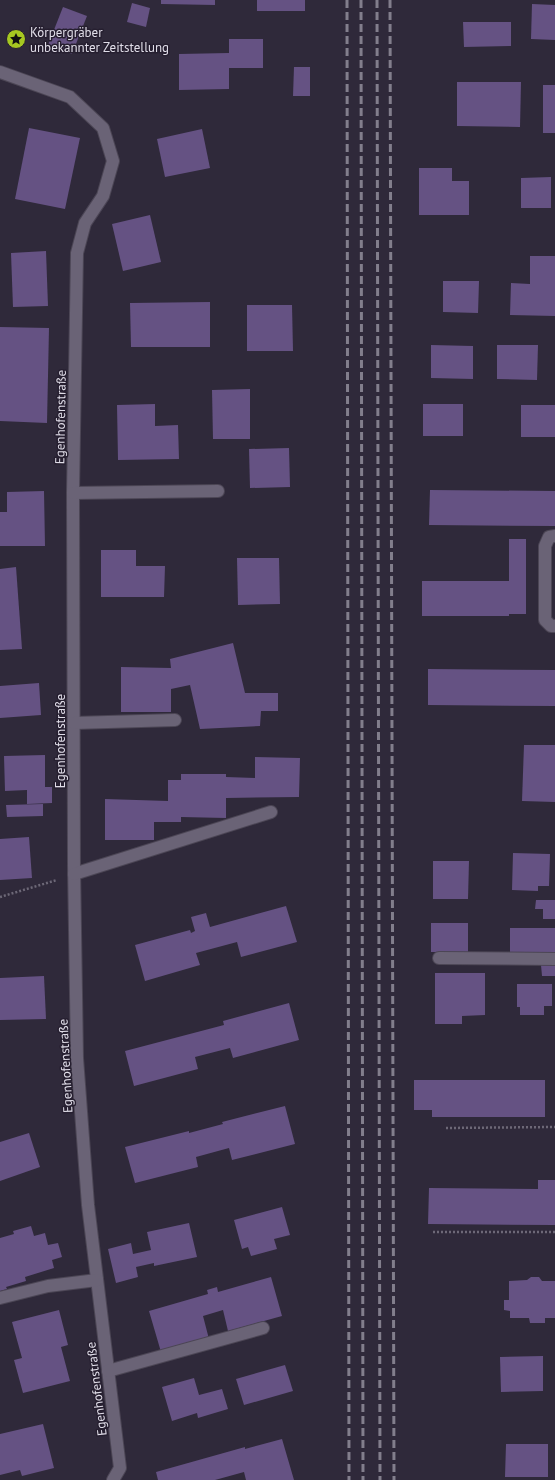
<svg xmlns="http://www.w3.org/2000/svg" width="555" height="1480" viewBox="0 0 555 1480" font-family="'PT Sans',sans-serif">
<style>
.building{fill:#655283}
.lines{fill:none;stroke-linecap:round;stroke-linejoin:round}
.minor-casing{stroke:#4c4655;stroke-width:14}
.path{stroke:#6d6877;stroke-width:2.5;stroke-dasharray:2 2;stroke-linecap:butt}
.minor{stroke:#6a6376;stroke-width:12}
.rail{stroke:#827e8c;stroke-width:3;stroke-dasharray:8 4;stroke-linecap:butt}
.labels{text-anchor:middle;stroke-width:3;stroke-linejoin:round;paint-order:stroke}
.poi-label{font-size:13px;fill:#e0dde8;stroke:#261f30;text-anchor:start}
.street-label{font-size:13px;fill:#e0dde8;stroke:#261f30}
</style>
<rect width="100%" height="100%" fill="#2f293a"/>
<g class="building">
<polygon points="161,0 215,0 215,5 161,4"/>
<rect x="257" y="0" width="48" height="11"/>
<polygon points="132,3 150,8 146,27 127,22"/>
<polygon points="532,4 555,5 555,40 531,39"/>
<polygon points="63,7 87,16 72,54 48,45"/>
<polygon points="463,22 511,22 511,46 464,47"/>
<polygon points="229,39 263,39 263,68 229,68 229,89 179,90 179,54 229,53"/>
<polygon points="294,67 310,67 310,96 293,96"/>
<polygon points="457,82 521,82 520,127 457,126"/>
<rect x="543" y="85" width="12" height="48"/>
<polygon points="29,128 80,138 65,209 15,199"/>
<polygon points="202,129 210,168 165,177 157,139"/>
<polygon points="419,168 452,168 452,181 469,181 469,215 419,215"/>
<polygon points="551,177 551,208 521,208 521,178"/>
<polygon points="150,215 161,262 123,271 112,224"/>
<polygon points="46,251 48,306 13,307 11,253"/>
<polygon points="530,256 555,256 555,316 510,315 511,283 530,284"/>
<polygon points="443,281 479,281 478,313 443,312"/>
<polygon points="210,302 210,347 131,347 130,303"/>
<polygon points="247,305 292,305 293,351 247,351"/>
<polygon points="0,327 49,328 47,423 0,421"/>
<polygon points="431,345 473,346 473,379 431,378"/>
<polygon points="497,345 538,345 537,380 497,379"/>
<polygon points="250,389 250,439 213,439 212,390"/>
<polygon points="155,404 155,426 178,425 179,459 118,460 117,405"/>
<rect x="423" y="404" width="40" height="32"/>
<rect x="521" y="405" width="34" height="32"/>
<polygon points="289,448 290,487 250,488 249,449"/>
<polygon points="430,490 555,491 555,526 429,525"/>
<polygon points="44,491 45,546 0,546 0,512 7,512 7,492"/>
<polygon points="509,539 526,539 526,614 509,614 509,616 422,616 422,581 509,581"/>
<polygon points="101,550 136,550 136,566 165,566 164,597 101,597"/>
<polygon points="237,558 279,558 280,604 238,605"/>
<polygon points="16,567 22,649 0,650 0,569"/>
<polygon points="233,643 245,693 278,693 278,711 261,711 260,726 200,729 190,685 171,689 171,712 121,712 121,667 171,668 170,659"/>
<polygon points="428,669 555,670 555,706 428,705"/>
<polygon points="39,683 41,715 0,718 0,686"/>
<polygon points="524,745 555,745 555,802 522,801"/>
<polygon points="45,755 45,787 52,787 52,803 27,804 27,790 5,791 4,756"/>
<polygon points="255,757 300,758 299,797 226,798 226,818 181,817 181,822 154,822 154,840 105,840 105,799 168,801 168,780 181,780 181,774 226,774 226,777 255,778"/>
<polygon points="43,804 43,816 7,817 6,805"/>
<polygon points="29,837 32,878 0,880 0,839"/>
<polygon points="513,853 550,854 549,886 538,886 538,891 512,890"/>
<polygon points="433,861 469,861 468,899 433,899"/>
<polygon points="536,900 555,900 555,919 543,919 543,909 535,909"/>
<polygon points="286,906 297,942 241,957 237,942 196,953 200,965 145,981 135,945 190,930 191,933 195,931 191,917 206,913 210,927"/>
<rect x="431" y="923" width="37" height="29"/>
<polygon points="510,928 555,928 555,954 510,953"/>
<polygon points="541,965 555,965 555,976 542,976"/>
<polygon points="435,973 485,973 485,1015 462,1016 462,1024 435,1024"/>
<polygon points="44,976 46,1019 0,1020 0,978"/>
<polygon points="517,984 552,984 552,1006 544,1006 544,1015 520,1015 520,1007 517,1007"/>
<polygon points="289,1003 299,1040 233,1058 230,1048 195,1057 198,1069 134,1086 125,1051 224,1025 223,1021"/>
<polygon points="414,1080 545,1080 545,1117 432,1117 432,1110 414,1110"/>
<polygon points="285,1106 295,1144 232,1160 229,1148 196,1157 198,1167 135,1183 125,1147 189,1131 189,1133 223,1124 222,1122"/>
<polygon points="29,1133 40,1167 0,1181 0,1142"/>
<polygon points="538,1180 555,1180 555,1225 428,1224 429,1188 538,1189"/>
<polygon points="282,1207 290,1235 274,1239 277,1249 251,1256 248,1247 242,1249 234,1220"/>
<polygon points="189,1223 197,1257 154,1266 154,1263 136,1267 138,1277 116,1283 108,1249 131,1243 133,1254 151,1250 147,1232"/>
<polygon points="31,1226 34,1236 45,1233 48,1245 58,1243 62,1257 52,1260 54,1268 25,1277 26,1281 6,1287 7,1289 0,1291 0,1238 14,1234 13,1231"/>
<polygon points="271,1277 282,1316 228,1331 223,1310 203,1316 209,1339 161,1352 149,1311 208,1294 207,1290 217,1287 218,1292"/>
<polygon points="531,1277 539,1277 542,1281 555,1281 555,1318 545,1318 545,1323 530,1323 529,1318 510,1318 510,1311 504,1310 504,1300 509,1300 509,1281 527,1280"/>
<polygon points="59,1310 68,1345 61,1347 70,1381 23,1393 14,1360 22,1358 12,1322"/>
<polygon points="543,1356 543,1391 501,1392 500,1357"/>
<polygon points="285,1365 293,1391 244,1405 236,1379"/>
<polygon points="194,1378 199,1395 222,1389 228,1409 198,1418 197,1413 172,1421 162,1387"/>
<polygon points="43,1424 54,1468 22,1476 20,1470 0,1475 0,1434"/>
<polygon points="282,1439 294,1480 246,1480 244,1472 215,1480 158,1480 156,1472 245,1447 245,1449"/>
<polygon points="506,1444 548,1444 548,1477 505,1477"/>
</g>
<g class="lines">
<defs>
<g id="minor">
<polyline points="0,72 70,97 103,128 113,161 103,196 85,223 77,253 73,493 74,866 77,1058 88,1205 120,1468 113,1480"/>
<polyline points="73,493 218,491"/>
<polyline points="555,536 549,537 545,546 545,620 551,626 555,626"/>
<polyline points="74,723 175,720"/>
<polyline points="74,874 271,812"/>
<polyline points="439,958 555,959"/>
<polyline points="0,1298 48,1286 97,1280"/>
<polyline points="108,1371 263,1328"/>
</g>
</defs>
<use href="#minor" class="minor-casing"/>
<g class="path">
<polyline points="0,897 57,880"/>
<polyline points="446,1128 555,1127"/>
<polyline points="433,1232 555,1232"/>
</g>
<use href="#minor" class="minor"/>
<g class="rail">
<polyline points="347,0 349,1480"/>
<polyline points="361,0 363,1480"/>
<polyline points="377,0 380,1480"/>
<polyline points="390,0 394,1480"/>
</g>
</g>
<defs>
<symbol id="sight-disc" viewBox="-11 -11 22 22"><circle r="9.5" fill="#a6c821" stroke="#261f30"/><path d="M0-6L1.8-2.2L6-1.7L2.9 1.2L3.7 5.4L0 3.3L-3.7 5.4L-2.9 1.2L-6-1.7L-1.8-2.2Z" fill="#111"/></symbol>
</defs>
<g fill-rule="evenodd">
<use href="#sight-disc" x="5" y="28" width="22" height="22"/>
</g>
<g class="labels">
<g class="poi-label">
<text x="30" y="37">Körpergräber<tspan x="30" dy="15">unbekannter Zeitstellung</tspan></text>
</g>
<g class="street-label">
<text transform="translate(60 417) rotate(-89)" y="5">Egenhofenstraße</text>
<text transform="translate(60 741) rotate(-90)" y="5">Egenhofenstraße</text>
<text transform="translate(65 1066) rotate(-93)" y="5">Egenhofenstraße</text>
<text transform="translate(96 1389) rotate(-97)" y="5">Egenhofenstraße</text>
</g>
</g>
</svg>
